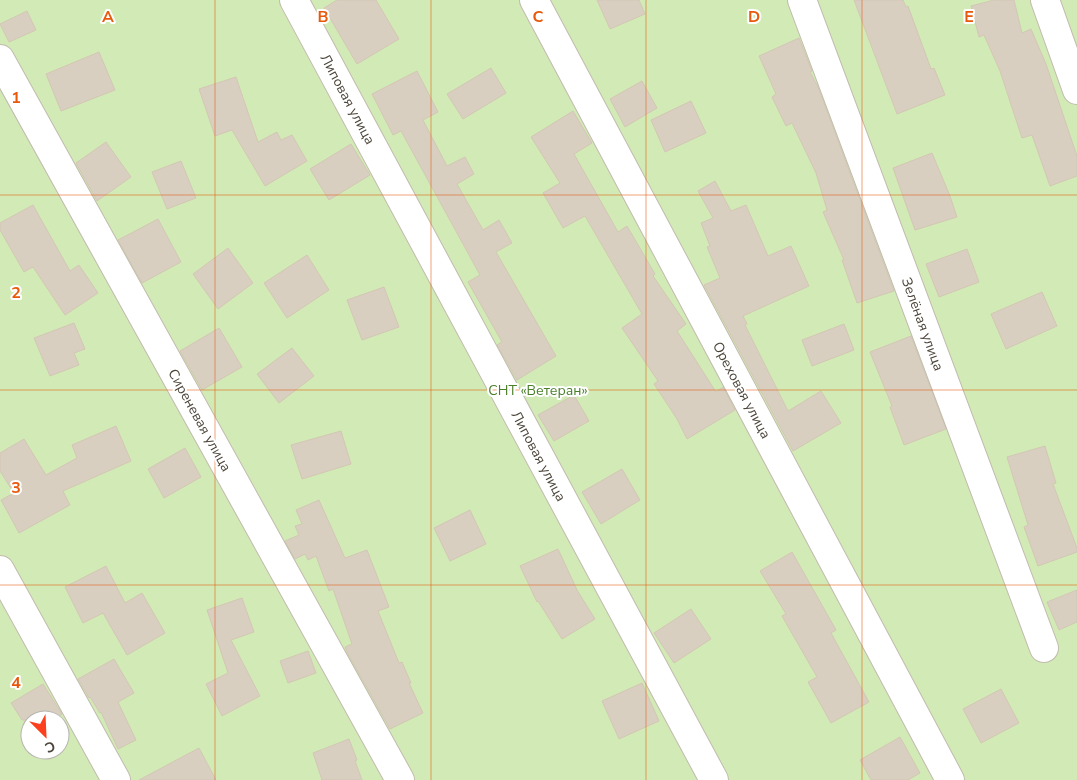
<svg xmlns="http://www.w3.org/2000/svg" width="1077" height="780" viewBox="0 0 1077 780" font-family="'Nunito Sans',sans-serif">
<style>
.green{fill:#d2eab5;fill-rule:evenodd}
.building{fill:#d8cfc1;stroke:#d3c7b4}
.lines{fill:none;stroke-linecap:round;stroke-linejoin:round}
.minor-casing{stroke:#c2bbae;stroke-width:30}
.minor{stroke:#fff;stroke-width:28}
.grid{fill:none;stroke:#e8590c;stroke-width:1;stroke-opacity:0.55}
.labels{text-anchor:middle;stroke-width:4;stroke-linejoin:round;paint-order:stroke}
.street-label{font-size:14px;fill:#4b4439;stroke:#fff}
.park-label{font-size:14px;fill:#4a7f2a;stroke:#fff}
.grid-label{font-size:16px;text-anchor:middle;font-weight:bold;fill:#e8590c;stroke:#fff;stroke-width:4;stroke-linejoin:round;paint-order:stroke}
</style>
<rect width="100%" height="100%" fill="#f6f3ec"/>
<path class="green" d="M0 0H1077V780H0ZM30 720H60V750H30Z"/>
<g class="building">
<polygon points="337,0 376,0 399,39 357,64 324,8"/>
<polygon points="597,0 639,0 645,14 610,29"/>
<polygon points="854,0 903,0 906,7 908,6 931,69 934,68 945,95 897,114"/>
<polygon points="994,0 1014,0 1022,33 1031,29 1046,64 1077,156 1077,176 1050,186 1032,135 1022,138 1000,71 984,35 979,37 971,6"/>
<polygon points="27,11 36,30 9,42 0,24"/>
<polygon points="799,38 812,71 810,72 818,87 894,291 857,303 842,260 844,260 823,212 827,210 816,173 792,123 786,126 772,97 776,94 759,56"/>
<polygon points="99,52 115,90 61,111 46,74"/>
<polygon points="491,68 506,93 463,119 447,94"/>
<polygon points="417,71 438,112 423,120 447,166 465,157 474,174 457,184 483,230 499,220 512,243 496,252 556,356 517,380 497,345 502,342 468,282 480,275 401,131 393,135 372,94"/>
<polygon points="236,77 258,142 277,132 281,140 292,135 307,161 265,186 232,130 215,136 199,89"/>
<polygon points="642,81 657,108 625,127 610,99"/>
<polygon points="691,101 706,133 665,152 651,120"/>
<polygon points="573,111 592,143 574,154 618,232 627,226 655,274 653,276 686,324 677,331 716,392 723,387 735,410 687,439 677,419 654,384 658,381 622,328 642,314 585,216 563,228 543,193 560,183 531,137"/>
<polygon points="106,142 131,177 97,201 76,163"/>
<polygon points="351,144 370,175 329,200 310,169"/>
<polygon points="932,153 950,196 957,217 915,230 893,168"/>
<polygon points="181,161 196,198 167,209 152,172"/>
<polygon points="715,181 731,211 746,205 768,256 791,246 809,286 743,316 747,324 745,325 788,411 821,391 841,423 793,451 704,285 720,278 707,247 710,246 701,223 713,218 698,191"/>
<polygon points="33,205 70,271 79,265 98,293 65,315 33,267 24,272 0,230 0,223"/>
<polygon points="158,219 181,262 142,283 118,240"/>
<polygon points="228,248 253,283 218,309 193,274"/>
<polygon points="967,249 979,282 939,297 926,264"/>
<polygon points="307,255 329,290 287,318 264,283"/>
<polygon points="384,287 399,327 362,340 347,300"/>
<polygon points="1042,292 1057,326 1006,349 991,314"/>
<polygon points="74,323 85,349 74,353 79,365 50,376 34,338"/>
<polygon points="844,324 854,350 812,366 802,340"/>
<polygon points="219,328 242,367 202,390 180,351"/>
<polygon points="911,336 946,429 904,445 890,407 892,406 870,352"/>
<polygon points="292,348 314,376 279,403 257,374"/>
<polygon points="574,395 589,421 554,441 538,415"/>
<polygon points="116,426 131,461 63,491 70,505 19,533 1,500 14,493 0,471 0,453 24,439 46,475 77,458 72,445"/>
<polygon points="341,431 351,464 302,479 291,445"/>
<polygon points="1045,446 1056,483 1053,484 1077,548 1077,552 1038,566 1024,527 1028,525 1007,457"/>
<polygon points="185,448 201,477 164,498 148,469"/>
<polygon points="622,469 640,500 601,524 582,492"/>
<polygon points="319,500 345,558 367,550 389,607 378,611 399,663 402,662 411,683 409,683 423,713 390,729 348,654 345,647 352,644 333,589 329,591 316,556 308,560 305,554 295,559 285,541 299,535 295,526 302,524 296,510"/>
<polygon points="470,510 486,544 450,561 434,528"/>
<polygon points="558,549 577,590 595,619 562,639 538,601 537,602 520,566"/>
<polygon points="792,552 836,630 831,633 869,702 831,723 808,682 817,677 782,616 786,614 760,571"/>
<polygon points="106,566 125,603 142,593 165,633 127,655 103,613 83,623 65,587"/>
<polygon points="1077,590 1077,622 1059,630 1047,602"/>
<polygon points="242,598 254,632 231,640 260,696 222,716 206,684 228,673 207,610"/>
<polygon points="691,609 711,639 674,663 654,633"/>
<polygon points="308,651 316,673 288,683 280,661"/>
<polygon points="114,659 134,693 118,702 136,740 118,749 101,712 100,713 90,697 89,698 78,679"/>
<polygon points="642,683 659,721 619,739 602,701"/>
<polygon points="43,684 62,714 53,720 22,720 11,703"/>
<polygon points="1001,689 1019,723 981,743 963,709"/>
<polygon points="900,737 920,773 908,780 871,780 860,760"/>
<polygon points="349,739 357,760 355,761 362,780 322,780 313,753"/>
<polygon points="199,748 216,780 139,780"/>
</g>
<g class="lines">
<defs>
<g id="minor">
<polyline points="294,0 714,780"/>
<polyline points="534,0 950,780"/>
<polyline points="802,0 1044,648"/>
<polyline points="1045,0 1077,90"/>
<polyline points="0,59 400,780"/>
<polyline points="0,570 116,780"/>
</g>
</defs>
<use href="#minor" class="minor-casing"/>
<use href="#minor" class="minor"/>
</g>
<path class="grid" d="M215 0V780M431 0V780M646 0V780M862 0V780M0 195H1077M0 390H1077M0 585H1077"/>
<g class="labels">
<g class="street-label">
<text transform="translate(348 99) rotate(62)" y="5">Липовая улица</text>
<text transform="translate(923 324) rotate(70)" y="5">Зелёная улица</text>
<text transform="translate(742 390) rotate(62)" y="5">Ореховая улица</text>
<text transform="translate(200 420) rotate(61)" y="5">Сиреневая улица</text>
<text transform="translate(539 456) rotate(62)" y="5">Липовая улица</text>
</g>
<g class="park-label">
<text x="538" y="395">СНТ «Ветеран»</text>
</g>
</g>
<g class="grid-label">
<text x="108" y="22">A</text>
<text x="323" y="22">B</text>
<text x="538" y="22">C</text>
<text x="754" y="22">D</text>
<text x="969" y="22">E</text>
<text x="16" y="103">1</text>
<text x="16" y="298">2</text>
<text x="16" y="493">3</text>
<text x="16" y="688">4</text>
</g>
<g transform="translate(45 735) rotate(156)"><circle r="24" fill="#ffffff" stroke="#b7b4b0"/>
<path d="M0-4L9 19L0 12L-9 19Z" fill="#fc3f1d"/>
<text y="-8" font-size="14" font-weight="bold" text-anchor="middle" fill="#4b4439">С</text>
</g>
</svg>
